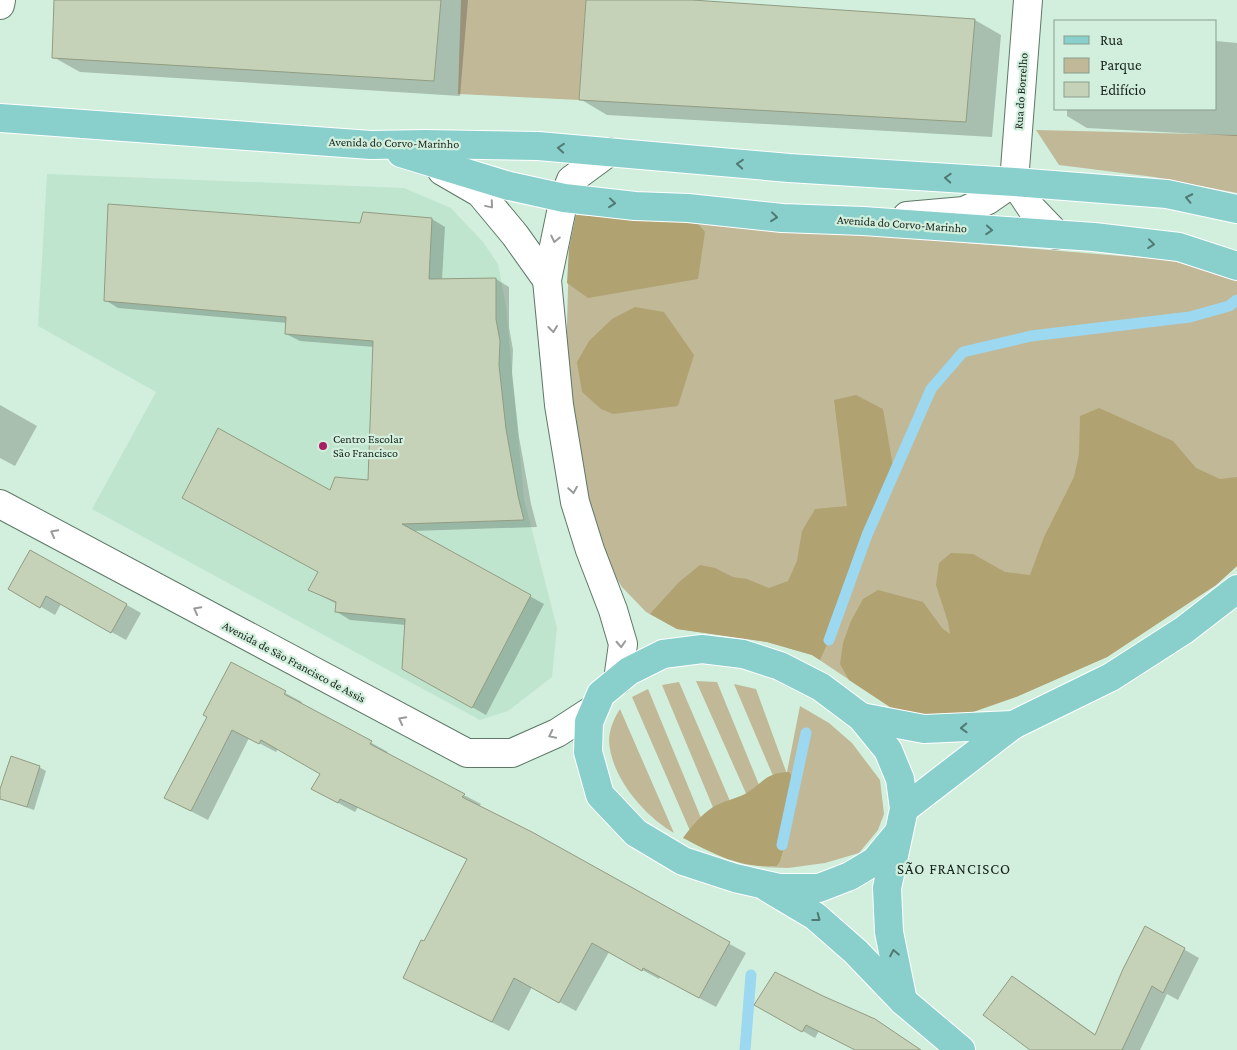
<svg xmlns="http://www.w3.org/2000/svg" width="1237" height="1050" viewBox="0 0 1237 1050" font-family="'Crimson Pro',serif">
<style>
.built{fill:#c0e5cf}
.green{fill:#c1b898}
.forest{fill:#b0a271}
.shadow{fill:#0003}
.lines{fill:none;stroke-linecap:round;stroke-linejoin:round}
.stream{stroke:#9cd8ef;stroke-width:11}
.building{fill:#c6d2b7;stroke:#919c82}
.minor-casing{stroke:#5e7868;stroke-width:30}
.major-casing{stroke:#fff;stroke-width:30}
.minor{stroke:#fff;stroke-width:28}
.major{stroke:#89d0cd;stroke-width:28}
.oneway{stroke:#507974}
.oneway2{stroke:#979c98}
.poi-dot{fill:#a81e62;stroke:#d2efdd;stroke-width:2}
.labels{text-anchor:middle;stroke-width:4.5;stroke-linejoin:round;paint-order:stroke}
.street-label{font-size:12px;fill:#17221b;stroke:#d2efdd}
.poi-label{font-size:12px;fill:#17221b;stroke:#d2efdd;text-anchor:start}
.quarter-label{font-size:15px;letter-spacing:1px;fill:#17221b;stroke:#d2efdd}
</style>
<rect width="100%" height="100%" fill="#d2efdd"/>
<polygon class="built" points="47,174 404,188 451,208 483,242 498,264 506,306 524,499 557,628 552,677 508,711 480,720 92,509 156,392 38,326"/>
<g class="green">
<polygon points="461,0 586,0 579,100 458,94"/>
<polygon points="1036,130 1237,135 1237,193 1154,177 1059,165"/>
<polygon points="576,215 614,218 655,217 1169,260 1237,277 1237,566 1216,585 1107,657 1016,697 890,707 812,655 767,642 677,629 646,612 622,587 596,546 566,363 569,249"/>
<polygon points="696,681 717,682 775,824 749,800"/>
<polygon points="679,682 733,808 717,817 662,685"/>
<polygon points="734,684 756,689 787,774 782,797"/>
<polygon points="648,689 704,825 691,833 632,697"/>
<polygon points="800,706 829,723 852,743 880,780 884,814 878,830 859,853 825,863 788,868 759,867 777,866 780,862 795,813 799,785 789,773 787,772"/>
<path d="M620 709 674 833C644 816 611 777 609 741 609 730 614 718 620 709Z"/>
</g>
<g class="forest">
<path d="M576 215C616 218 656 217 695 220L705 232 698 279 588 298 567 283 569 249Z"/>
<polygon points="635,307 664,312 694,355 678,406 613,414 601,409 582,392 577,362 589,341 612,319"/>
<polygon points="856,395 883,409 894,472 867,535 829,640 820,660 812,655 767,642 677,629 650,614 679,582 700,565 715,568 733,577 747,579 769,588 788,581 797,561 802,531 815,509 847,506 834,400"/>
<polygon points="1099,408 1173,441 1196,468 1220,479 1237,477 1237,566 1216,585 1107,657 1016,697 959,717 922,717 890,707 849,680 840,664 843,643 851,621 863,599 878,590 923,602 942,628 950,634 948,622 936,585 939,563 951,553 973,554 1005,572 1030,575 1044,537 1074,477 1079,454 1080,416"/>
<path d="M789 772 799 785 795 813 780 862 777 866C741 869 714 854 683 838 691 827 702 814 713 807 723 801 735 799 745 794 764 783 764 773 789 772Z"/>
</g>
<g class="shadow">
<polygon points="55,0 468,0 460,96 80,72 53,57"/>
<polygon points="587,0 673,0 975,20 1001,35 992,137 607,115 580,99"/>
<polygon points="1216,41 1237,43 1237,136 1087,128 1067,116 1067,109 1216,109"/>
<polygon points="432,219 445,227 442,280 496,279 509,287 509,327 513,350 512,373 519,437 531,504 537,527 413,531 544,604 486,715 403,668 406,625 350,620 337,612 337,604 310,590 319,572 330,492 370,481 374,347 300,341 286,334 287,323 118,308 105,300 361,225"/>
<polygon points="0,405 37,426 15,466 0,458"/>
<polygon points="81,579 141,613 126,640 61,604 55,615 10,589"/>
<polygon points="231,664 302,702 301,704 388,752 386,754 481,804 479,807 746,953 716,1007 660,977 659,979 609,952 576,1011 532,987 509,1031 421,987 424,943 468,860 358,807 355,812 329,798 321,773 278,749 276,752 249,738 208,820 165,798 208,716"/>
<polygon points="39,767 46,771 34,810 0,798 0,793"/>
<polygon points="1145,927 1199,958 1178,1000 1167,994 1140,1050 1035,1050 1013,978 1027,986 1096,1035"/>
<polygon points="755,1004 886,1028 921,1050 856,1050 819,1031 815,1038"/>
</g>
<g class="lines">
<g class="stream">
<polyline points="829,640 867,535 931,389 963,352 1031,336 1190,317 1229,306 1237,300"/>
<polyline points="782,845 806,733"/>
<polyline points="745,1050 751,975"/>
</g>
</g>
<g class="building">
<polygon points="54,0 441,0 434,81 52,58"/>
<polygon points="586,0 692,0 975,19 966,122 579,100"/>
<polygon points="108,204 360,223 363,212 432,218 429,279 496,278 496,319 500,341 499,365 506,429 518,496 524,520 402,524 531,595 472,708 402,669 405,619 335,612 336,602 308,590 318,572 182,498 218,428 330,490 335,477 368,480 373,341 285,334 286,317 104,301"/>
<polygon points="30,550 127,604 111,633 46,596 40,608 8,589"/>
<polygon points="231,662 286,691 284,694 372,741 370,744 465,794 462,797 532,832 730,942 699,998 643,968 642,971 592,943 559,1003 514,978 492,1022 403,978 421,940 424,941 467,859 340,799 338,803 311,789 320,774 261,740 259,744 232,730 191,811 164,798 207,717 203,715"/>
<polygon points="11,756 40,766 27,807 0,799 0,789"/>
<polygon points="1145,926 1185,948 1163,993 1152,986 1122,1050 1030,1050 983,1015 1012,976 1095,1035 1123,969"/>
<polygon points="775,972 823,996 875,1019 921,1050 855,1050 806,1025 802,1032 754,1005"/>
</g>
<g class="lines">
<defs>
<g id="minor">
<polyline points="0,5 1,0"/>
<polyline points="609,152 571,180 564,198 547,280 559,405 575,502 590,550 613,610 623,644 618,680"/>
<polyline points="442,171 480,193 515,235 547,280"/>
<polyline points="1014,182 1028,0"/>
<polyline points="1014,182 1032,209 1057,235"/>
<polyline points="907,216 964,211 988,200 1014,182"/>
<polyline points="0,504 467,753 512,753 557,733 594,709"/>
</g>
<g id="major">
<polyline points="0,118 371,145 425,144 538,146 789,168 1014,182 1167,194 1237,209"/>
<polyline points="401,153 509,186 564,198 635,206 688,208 782,218 863,221 1094,237 1179,247 1237,266"/>
<polyline points="861,717 924,729 1013,725"/>
<polyline points="904,809 1013,725 1111,677 1184,630 1237,589"/>
<polyline points="899,832 875,861 850,876 819,888 779,888 735,878 683,861 636,833 600,795 588,752 589,722 601,694 629,671 663,654 702,649 743,654 780,666 821,687 861,717 888,750 900,779 904,809 887,888 889,932 903,1001"/>
<polyline points="768,888 815,916 856,952 903,1001 961,1050"/>
</g>
</defs>
<use href="#minor" class="minor-casing"/>
<use href="#major" class="major-casing"/>
<use href="#minor" class="minor"/>
<use href="#major" class="major"/>
</g>
<defs><path id="oneway-chevron" d="M-2-3.5L2.5 0L-2 3.5" fill="none" stroke-width="1.6" stroke-linecap="round" stroke-linejoin="round" transform="scale(1.25)"/></defs>
<g class="oneway">
<use href="#oneway-chevron" transform="translate(561 148) rotate(-175)"/>
<use href="#oneway-chevron" transform="translate(740 164) rotate(-175)"/>
<use href="#oneway-chevron" transform="translate(948 178) rotate(-177)"/>
<use href="#oneway-chevron" transform="translate(1189 198) rotate(-168)"/>
<use href="#oneway-chevron" transform="translate(612 203) rotate(6)"/>
<use href="#oneway-chevron" transform="translate(774 217) rotate(6)"/>
<use href="#oneway-chevron" transform="translate(989 230) rotate(4)"/>
<use href="#oneway-chevron" transform="translate(1151 244) rotate(7)"/>
<use href="#oneway-chevron" transform="translate(964 728) rotate(178)"/>
<use href="#oneway-chevron" transform="translate(817 918) rotate(37)"/>
<use href="#oneway-chevron" transform="translate(894 953) rotate(-101)"/>
</g>
<g class="oneway2">
<use href="#oneway-chevron" transform="translate(490 205) rotate(50)"/>
<use href="#oneway-chevron" transform="translate(555 239) rotate(102)"/>
<use href="#oneway-chevron" transform="translate(553 329) rotate(83)"/>
<use href="#oneway-chevron" transform="translate(573 490) rotate(81)"/>
<use href="#oneway-chevron" transform="translate(54 533) rotate(-152)"/>
<use href="#oneway-chevron" transform="translate(197 610) rotate(-152)"/>
<use href="#oneway-chevron" transform="translate(621 644) rotate(87)"/>
<use href="#oneway-chevron" transform="translate(402 720) rotate(-152)"/>
<use href="#oneway-chevron" transform="translate(552 735) rotate(154)"/>
</g>
<circle class="poi-dot" cx="323" cy="446" r="5"/>
<g class="labels">
<g class="street-label">
<text transform="translate(1021 91) rotate(-86)" y="4">Rua do Borrelho</text>
<text transform="translate(394 143) rotate(1)" y="4">Avenida do Corvo-Marinho</text>
<text transform="translate(902 224) rotate(4)" y="4">Avenida do Corvo-Marinho</text>
<text transform="translate(294 662) rotate(28)" y="4">Avenida de São Francisco de Assis</text>
</g>
<g class="poi-label">
<text x="333" y="443">Centro Escolar<tspan x="333" dy="14">São Francisco</tspan></text>
</g>
<g class="quarter-label">
<text x="954" y="874">SÃO FRANCISCO</text>
</g>
</g>
<rect x="1054" y="20" width="162" height="90" fill="#d2efdd" stroke="#879d8f"/>
<rect x="1064" y="36" width="25" height="8" fill="#89d0cd" stroke="#879d8f"/>
<text x="1100" y="45" font-size="15" fill="#17221b">Rua</text>
<rect x="1064" y="58" width="25" height="15" fill="#c1b898" stroke="#879d8f"/>
<text x="1100" y="70" font-size="15" fill="#17221b">Parque</text>
<rect x="1064" y="82" width="25" height="15" fill="#c6d2b7" stroke="#879d8f"/>
<text x="1100" y="95" font-size="15" fill="#17221b">Edifício</text>
</svg>
